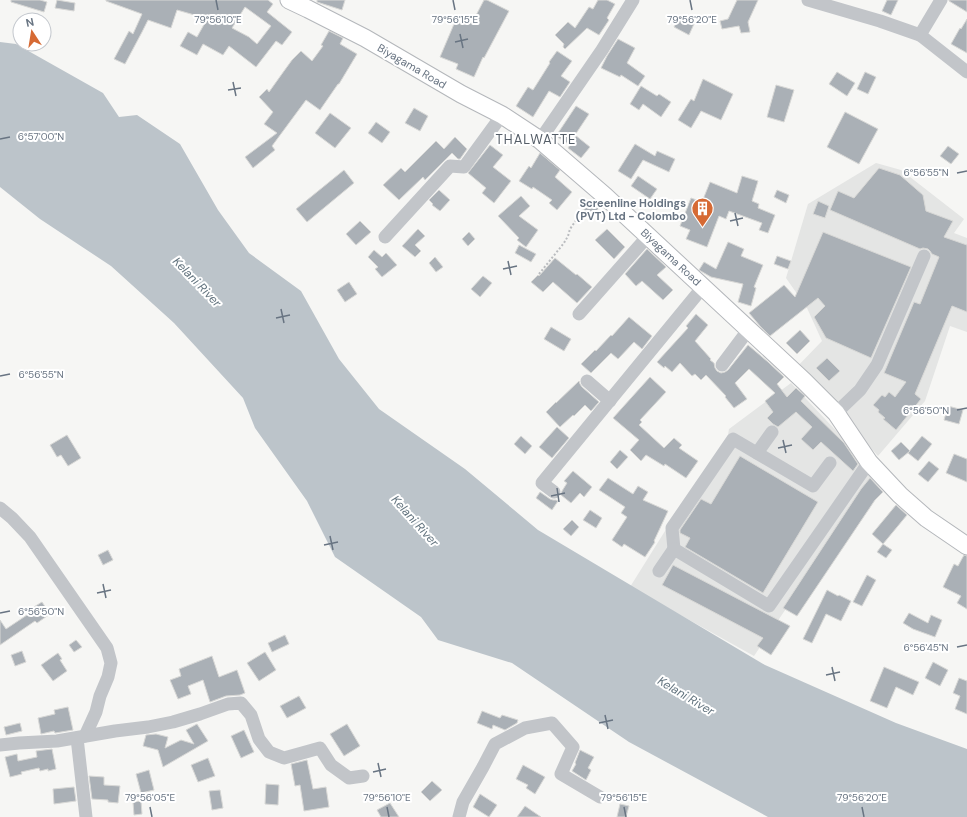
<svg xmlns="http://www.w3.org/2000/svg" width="967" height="817" viewBox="0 0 967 817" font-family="'DM Sans',sans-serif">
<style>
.built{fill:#e4e5e4}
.water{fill:#bcc4ca}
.building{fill:#aab0b6;stroke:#d8d8d6;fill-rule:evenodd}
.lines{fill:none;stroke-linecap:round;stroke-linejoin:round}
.major-casing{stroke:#b4b7bb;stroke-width:19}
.path{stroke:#babcbf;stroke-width:2;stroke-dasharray:2 2;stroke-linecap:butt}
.minor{stroke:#c2c5c9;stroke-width:13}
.major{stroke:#fff;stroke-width:17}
.ticks{fill:none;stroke:#687482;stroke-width:1.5}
.labels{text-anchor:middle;stroke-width:4;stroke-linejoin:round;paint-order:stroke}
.street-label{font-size:11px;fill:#687482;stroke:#fff}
.poi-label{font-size:11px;font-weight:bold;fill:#687482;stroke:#fff;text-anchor:end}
.water-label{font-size:12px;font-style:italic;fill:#63747f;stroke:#fff}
.quarter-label{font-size:13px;letter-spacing:1px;fill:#555e68;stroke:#fff}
.ticks-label{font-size:10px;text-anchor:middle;fill:#687482;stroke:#fff;stroke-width:4;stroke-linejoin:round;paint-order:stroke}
</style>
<rect width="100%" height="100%" fill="#f6f6f4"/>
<g class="built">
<polygon points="876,163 901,170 964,219 954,233 967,238 967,332 950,326 925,401 878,456 819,389 795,369 822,341 807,308 786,278 808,204"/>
<polygon points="791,383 877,474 754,656 630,587 680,507 725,452 729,429"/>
</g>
<polygon class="water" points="0,42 16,44 103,93 119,117 137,115 180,144 218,210 249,253 301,291 339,359 379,409 465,469 538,530 765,665 896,723 967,749 967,817 768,817 629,742 512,663 438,640 421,617 335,557 307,501 255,428 243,398 174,323 111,266 40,219 0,187"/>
<g class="building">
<polygon points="11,0 40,0 47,2 44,12 11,2"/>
<polygon points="57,0 75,3 74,11 55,8"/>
<path d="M106 0H268L273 4 267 12 292 32 282 45 276 41 256 67 229 46 223 55 203 44 197 55 180 46 188 32 197 37 206 21 197 18 198 16 177 10 171 28 148 20 142 32 125 64 114 59 129 31 133 34 142 14 106 1ZM245 7 271 26 257 44 249 37 232 28Z"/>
<polygon points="317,0 345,0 342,10 317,2"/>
<polygon points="484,0 487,0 509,11 484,58 483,57 474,77 456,69 458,64 440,57 457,17 472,23"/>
<polygon points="598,0 607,0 615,4 607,18 609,20 599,35 587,28 565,49 563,47 564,44 555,35 568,22 575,28 589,7 593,9"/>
<polygon points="737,0 758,0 748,22 750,32 741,33 739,26 722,29 720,21 728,19"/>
<polygon points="887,0 898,0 891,15 882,11"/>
<polygon points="949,0 967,0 967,12 949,1"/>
<polygon points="680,16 694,24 689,35 674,27"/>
<polygon points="967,19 967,53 951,44 960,28 961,29"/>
<polygon points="329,31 343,38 340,44 357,54 339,84 338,84 320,110 306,100 272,146 275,150 253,168 245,157 277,133 264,124 273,112 259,97 267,89 269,92 284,71 292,60 301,51 312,61 323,46 321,45"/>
<polygon points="618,39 635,48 627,63 645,76 638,86 621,75 620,77 601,68 607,56"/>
<polygon points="557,51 572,61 561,76 570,82 560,97 549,91 533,117 516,106 528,87 533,90 550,63 549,62"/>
<polygon points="837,72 855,83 847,96 829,84"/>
<polygon points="865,72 876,77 868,94 857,89"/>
<polygon points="703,79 733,94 721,120 701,111 691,128 678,120 691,99 694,101"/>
<polygon points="776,85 794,90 784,122 767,117"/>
<polygon points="641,86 657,96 659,94 671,102 661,117 643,104 639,110 630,104"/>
<polygon points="576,106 589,114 575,135 590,147 581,158 568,148 570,145 556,136"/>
<polygon points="414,108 428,116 420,131 405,123"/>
<polygon points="845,112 878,129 859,164 827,147"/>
<polygon points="330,113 351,128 335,148 315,133"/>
<polygon points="376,122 390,132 382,143 368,133"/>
<polygon points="455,137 467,149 460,159 458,159 452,153 425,180 423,177 399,200 383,185 401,168 405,172 436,141 444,149"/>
<polygon points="635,144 655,156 657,151 675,159 669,172 643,160 631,179 618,171"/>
<polygon points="490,145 503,155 493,167 511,181 494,203 482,193 486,188 468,173"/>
<polygon points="948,146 959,154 951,164 940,156"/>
<polygon points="540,153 560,170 555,177 572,192 557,210 549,203 552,200 533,187 532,189 519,181 529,166 531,168"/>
<polygon points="879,168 900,175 923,195 926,211 953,221 944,237 967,245 967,312 952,306 915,394 921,399 896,430 883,419 885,418 878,412 879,410 873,405 882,395 885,397 889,392 895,397 906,382 884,373 914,302 920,304 939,257 932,254 930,251 928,249 923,248 920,249 830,210 838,191 854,198"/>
<polygon points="344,170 354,183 307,222 296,209"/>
<polygon points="638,176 657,189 650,199 631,186"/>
<polygon points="742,176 758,181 752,201 759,204 758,208 775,215 768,233 759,230 762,223 729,211 726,219 719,216 707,247 686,239 690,230 680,226 691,198 702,202 710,182 737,193"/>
<polygon points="439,190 450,200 440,211 432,205 433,204 429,200"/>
<polygon points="777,190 789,195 786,203 774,197"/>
<polygon points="521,196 530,206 519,216 538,230 526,247 517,240 519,238 498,216"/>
<polygon points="818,201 829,206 825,218 813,214"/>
<polygon points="590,202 599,208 590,218 582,212"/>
<polygon points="360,221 371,232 356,245 346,234"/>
<polygon points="418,229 425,236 415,245 421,251 415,257 402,246"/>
<polygon points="607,229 625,247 614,259 595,240"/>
<polygon points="469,232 475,239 468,246 462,239"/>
<polygon points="823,232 911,267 871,358 826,338 814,317 825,306 818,298 770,336 760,326 749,313 784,285 795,297"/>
<polygon points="728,242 744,249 741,256 763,265 754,287 756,288 751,306 738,302 743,284 711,277 699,270 704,262 716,269"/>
<polygon points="519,245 536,254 531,262 515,253"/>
<polygon points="647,249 666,267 657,275 673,290 663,300 642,281 636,286 625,274"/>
<polygon points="374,250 382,257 386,253 397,265 382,277 375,269 378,267 368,257"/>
<polygon points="777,256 791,261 788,269 774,264"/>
<polygon points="435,257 443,267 436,272 429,263"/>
<polygon points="555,258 576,275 577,274 592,287 577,303 553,282 543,292 531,282 538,275 539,276"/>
<polygon points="483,276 492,283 480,297 471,289"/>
<polygon points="349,282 357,294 345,302 337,290"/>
<polygon points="696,314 708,325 695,341 711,359 710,360 714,363 715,368 717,371 721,373 725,372 728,370 748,345 768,362 784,377 777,384 787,397 796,388 805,396 801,401 844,443 858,464 853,471 821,442 813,450 801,439 812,427 796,412 778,427 773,424 767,418 773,412 765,401 775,393 749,369 735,383 747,399 734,408 725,397 726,396 706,375 701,380 695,374 692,376 680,363 672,372 665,366 664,368 657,362 688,328 686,326"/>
<polygon points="629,317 652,336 642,349 634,342 618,359 611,353 591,373 581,364 595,350 596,351 611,335 612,336"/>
<polygon points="551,327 571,339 564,351 544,339"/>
<polygon points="800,330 810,341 797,354 786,343"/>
<polygon points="827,358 840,371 829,381 816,368"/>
<polygon points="650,377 666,392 640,420 642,422 639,425 664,448 674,438 682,445 679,448 698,461 686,478 665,464 664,466 646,455 641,461 630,450 639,440 613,418"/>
<polygon points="579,381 580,384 582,387 599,402 591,411 585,405 574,416 573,415 560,427 546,412 556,402 556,403"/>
<polygon points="948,406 963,410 959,424 944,420"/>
<polygon points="557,427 569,438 552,458 539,447"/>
<polygon points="67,435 81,458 68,466 61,455 57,457 50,445"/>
<polygon points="521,436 532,446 525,454 514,444"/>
<polygon points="922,436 932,444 918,461 908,453"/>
<polygon points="901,442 910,451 899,460 891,451"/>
<polygon points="620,450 628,457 617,469 610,462"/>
<polygon points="954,454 967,459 967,482 946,473"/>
<polygon points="740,456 818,502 763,593 685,547 690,538 680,533 680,530 701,499 711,504"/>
<polygon points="929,461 939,469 928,482 918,474"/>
<polygon points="573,471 592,487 584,497 580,493 571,503 561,495 562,491 567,483 564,481"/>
<polygon points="608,478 633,494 638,486 648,492 643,500 668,511 654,541 655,542 645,557 624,544 622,547 612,540 627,517 621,513 625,507 599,490"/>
<polygon points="870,478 883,492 875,500 797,616 783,608 861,489"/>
<polygon points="540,492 550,499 553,500 556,500 558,501 552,510 536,498"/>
<polygon points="896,505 907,515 883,544 872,534"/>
<polygon points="590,510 602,518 596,528 583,520"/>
<polygon points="572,520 579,527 571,536 563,529"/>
<polygon points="883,544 892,550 886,558 877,552"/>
<polygon points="108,550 113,560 103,565 98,555"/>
<polygon points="964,555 967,556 967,609 957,603 961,596 943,587 954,564 958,566"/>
<polygon points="673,565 790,626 771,655 757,646 763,638 662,585"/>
<polygon points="867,575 876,580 862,606 853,602"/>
<polygon points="827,590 838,596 839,595 851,601 841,621 826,614 812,643 803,639"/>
<polygon points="42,602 50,614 37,623 35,621 0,645 0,620 6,629 30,613 29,610"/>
<polygon points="909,613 928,623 931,615 942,620 935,637 913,629 903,623"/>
<polygon points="285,635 289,644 272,652 268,643"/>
<polygon points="76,640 82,647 74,652 69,645"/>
<polygon points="22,651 26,662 15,666 11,655"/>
<polygon points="265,652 276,670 259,681 247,663"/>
<polygon points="58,653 62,659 60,660 67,671 53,681 41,665"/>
<polygon points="212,656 219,677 237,670 245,693 240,695 226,696 210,702 203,680 188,686 191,694 178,699 170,680 181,676 179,669"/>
<polygon points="933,662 948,670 940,686 925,678"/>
<polygon points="884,667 919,682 913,695 896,687 887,708 870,701"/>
<polygon points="959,678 967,681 967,680 967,714 955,709 960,696 953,693"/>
<polygon points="299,696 306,708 287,718 280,706"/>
<polygon points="68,707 73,730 55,733 54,731 41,734 38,718 55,714 54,710"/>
<polygon points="482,711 500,718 502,715 518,720 517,723 505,730 493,725 492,729 477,723"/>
<polygon points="20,723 22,731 6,735 4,727"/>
<polygon points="197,724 208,741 163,767 158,750 143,746 146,735 156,734 168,737 165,748 181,740 194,744 186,730"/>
<polygon points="347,724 360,746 344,756 330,734"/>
<polygon points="244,730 254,752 241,758 231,736"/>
<polygon points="52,749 56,769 48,771 48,769 40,771 39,768 21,772 22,774 10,777 5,757 17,754 18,761 37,757 36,751"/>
<polygon points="580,750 594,757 588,768 591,770 586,780 572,771 576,764 575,763"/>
<polygon points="208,758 215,776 198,782 191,765"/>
<polygon points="307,760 313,789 326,787 329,807 304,811 300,785 295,786 291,764"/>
<polygon points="523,765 545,777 535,794 526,788 528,785 516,779"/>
<polygon points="149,770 154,790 141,793 136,774"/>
<polygon points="89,776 104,777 104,785 120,786 118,803 108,802 108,800 92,799"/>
<polygon points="432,781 442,790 430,801 421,792"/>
<polygon points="266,784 279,785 278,805 265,804"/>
<polygon points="74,787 76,801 54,804 53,789"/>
<polygon points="220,790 223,808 212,810 209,791"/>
<polygon points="480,794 497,805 489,817 473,807"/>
<polygon points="141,801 142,814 134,815 133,802"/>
<polygon points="390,803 399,817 381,817 377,810"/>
<polygon points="620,804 629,806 626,817 617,817"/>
<polygon points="525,806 541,817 517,817"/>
</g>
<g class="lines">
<defs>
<polyline id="major" points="289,0 308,9 365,38 461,94 502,115 540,140 605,196 804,381 836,413 869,462 900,495 926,518 967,546"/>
</defs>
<use href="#major" class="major-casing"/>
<polyline class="path" points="539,274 564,243 568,236 570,229 590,200"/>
<g class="minor">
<polyline points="808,0 880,21 920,35"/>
<polyline points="941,0 920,35 967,72"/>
<polyline points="540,140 602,50 633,0"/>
<polyline points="385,237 450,166 464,167 502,115"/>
<polyline points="579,314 648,236"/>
<polyline points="722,365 749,329"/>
<polyline points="587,381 610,401"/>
<polyline points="836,413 860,390 877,365 924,256"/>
<polyline points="757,453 772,432"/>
<polyline points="830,463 813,486 733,439 672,528 674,549 769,606 869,462"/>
<polyline points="554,492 542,483 703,287"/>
<polyline points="0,508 12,518 30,537 107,648 111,663 108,677 100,696 96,712 85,736"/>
<polyline points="659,571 674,549"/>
<polyline points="77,738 86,817"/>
<polyline points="0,745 19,743 57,741 115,731 148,727 173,722 200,714 228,704 241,703 251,715 259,739 269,752 284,758 320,748 331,765 349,778 363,776"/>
<polyline points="459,817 463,802 483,767 495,744 525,728 552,723 573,747 561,774 600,797"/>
</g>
<use href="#major" class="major"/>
</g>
<path class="ticks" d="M216 0 218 10M453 0 455 10M690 0 692 10M460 34 463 48M455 42 468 39M233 82 236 96M228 90 241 88M0 139 10 137M957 173 967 171M735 213 738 226M730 221 743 218M508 261 511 275M503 269 517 266M281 309 284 323M276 318 290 315M0 376 10 374M957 410 967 408M783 440 786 453M778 448 792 445M557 488 559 502M551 496 565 493M330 536 333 550M324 545 338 542M103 584 106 598M97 593 111 590M0 613 10 611M957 647 967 645M832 667 835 681M826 675 840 672M605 715 608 729M599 723 613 720M378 763 381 777M373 772 386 769M150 807 152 817M387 807 389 817M624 807 626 817M862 807 864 817"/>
<defs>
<symbol id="building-pin" viewBox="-11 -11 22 30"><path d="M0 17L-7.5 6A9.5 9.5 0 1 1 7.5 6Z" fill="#d66a34" stroke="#fff"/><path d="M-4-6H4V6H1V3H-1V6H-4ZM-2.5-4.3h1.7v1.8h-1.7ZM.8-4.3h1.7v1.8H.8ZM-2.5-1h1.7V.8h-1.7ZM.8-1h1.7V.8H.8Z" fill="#fff"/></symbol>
</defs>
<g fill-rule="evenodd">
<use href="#building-pin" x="690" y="196" width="25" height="34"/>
</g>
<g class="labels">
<g class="street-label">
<text transform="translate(412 66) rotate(30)" y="4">Biyagama Road</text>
<text transform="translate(671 257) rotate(43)" y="4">Biyagama Road</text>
</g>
<g class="poi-label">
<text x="686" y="207">Screenline Holdings<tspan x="686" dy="13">(PVT) Ltd - Colombo</tspan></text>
</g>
<g class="water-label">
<text transform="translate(197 282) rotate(46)" y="4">Kelani River</text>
<text transform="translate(415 521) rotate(48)" y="4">Kelani River</text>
<text transform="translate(686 696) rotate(31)" y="4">Kelani River</text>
</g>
<g class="quarter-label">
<text x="536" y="144">THALWATTE</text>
</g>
</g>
<g class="ticks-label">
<text x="218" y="23">79°56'10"E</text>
<text x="455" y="23">79°56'15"E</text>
<text x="692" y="23">79°56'20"E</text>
<text x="41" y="140">6°57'00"N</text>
<text x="926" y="176">6°56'55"N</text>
<text x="41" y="378">6°56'55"N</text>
<text x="926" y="414">6°56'50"N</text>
<text x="41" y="615">6°56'50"N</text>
<text x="926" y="651">6°56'45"N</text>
<text x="150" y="801">79°56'05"E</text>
<text x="387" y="801">79°56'10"E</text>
<text x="624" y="801">79°56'15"E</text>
<text x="862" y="801">79°56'20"E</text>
</g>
<g transform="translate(32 32) rotate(348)"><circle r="19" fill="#ffffff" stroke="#c3c7cd"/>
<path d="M0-3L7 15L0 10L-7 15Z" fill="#d66a34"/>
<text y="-6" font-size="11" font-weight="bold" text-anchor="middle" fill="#687482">N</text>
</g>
</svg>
